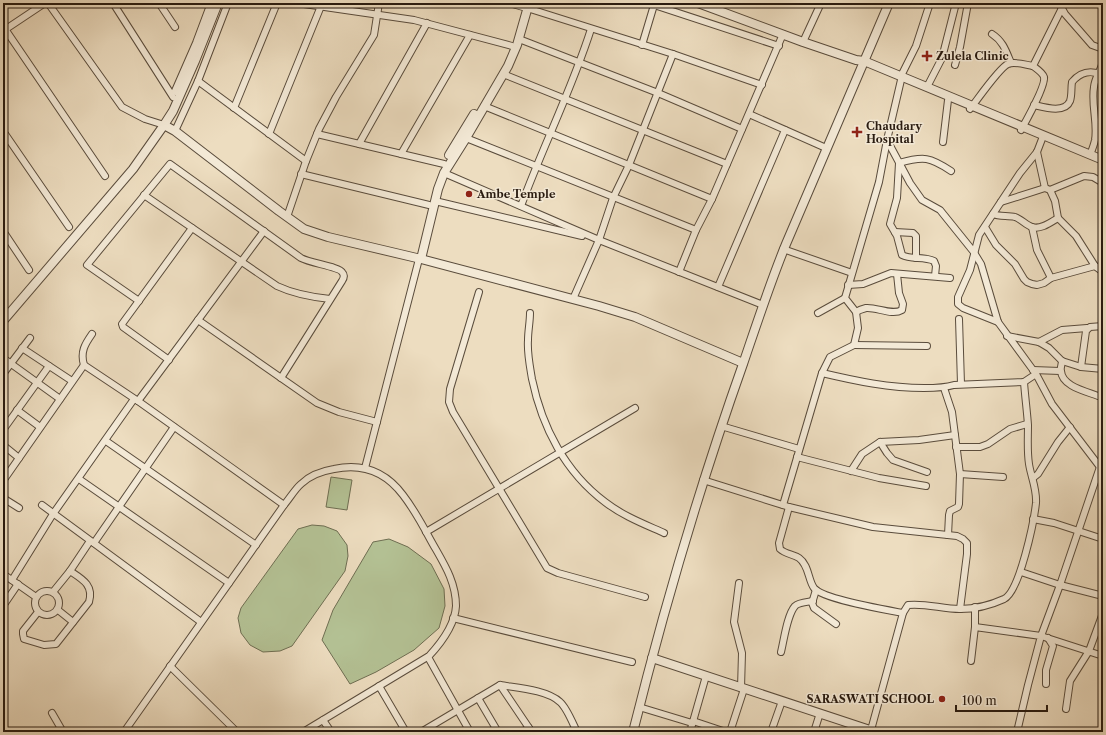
<svg xmlns="http://www.w3.org/2000/svg" width="1106" height="735" viewBox="0 0 1106 735" font-family="'Libre Caslon Text',serif">
<style>
.green{fill:#b4c295;stroke:#6e6e52}
.lines{fill:none;stroke-linecap:round;stroke-linejoin:round}
.minor-casing{stroke:#5a4c3c;stroke-width:8}
.tertiary-casing{stroke:#5a4c3c;stroke-width:10}
.minor{stroke:#f3e9d6;stroke-width:6}
.tertiary{stroke:#f3e9d6;stroke-width:8}
.poi-dot{fill:#8f2418;stroke:#f3e9d6;stroke-width:1.5}
.labels{text-anchor:middle;stroke-width:3;stroke-linejoin:round;paint-order:stroke}
.poi-label{font-size:11px;font-weight:bold;fill:#291b10;stroke:#f3e9d6;text-anchor:start}
</style>
<rect width="100%" height="100%" fill="#edddc0"/>
<filter id="stains"><feTurbulence type="fractalNoise" baseFrequency=".005" numOctaves="4"/><feColorMatrix values="0 0 0 0 .2 0 0 0 0 .09 0 0 0 0 .02 0 0 0 .5 -.17"/></filter>
<radialGradient id="worn" r=".72"><stop offset=".6" stop-color="#630" stop-opacity="0"/><stop offset="1" stop-color="#630" stop-opacity=".3"/></radialGradient>
<g class="green">
<polygon points="331,477 352,480 347,510 326,507"/>
<polygon points="312,525 324,526 337,531 347,545 348,556 345,571 292,646 280,651 263,652 250,645 241,633 238,618 241,608 298,529"/>
<polygon points="389,539 408,547 431,564 444,589 445,606 439,628 414,650 376,672 350,684 322,640 333,610 373,542"/>
</g>
<g class="lines">
<defs>
<g id="minor">
<polyline points="48,3 122,107 145,119 164,125"/>
<polyline points="113,3 173,97"/>
<polyline points="159,3 175,27"/>
<polyline points="297,3 414,20 512,46"/>
<polyline points="509,3 523,7"/>
<polyline points="648,3 779,46"/>
<polyline points="1059,3 1065,14 1092,45 1103,49"/>
<polyline points="527,8 673,54 762,85"/>
<polyline points="3,26 105,176"/>
<polyline points="3,31 45,3"/>
<path d="M992 34C1003 41 1006 51 1011 63"/>
<polyline points="519,39 658,93 742,129"/>
<polyline points="803,42 821,3"/>
<polyline points="642,45 654,5"/>
<polyline points="955,65 960,47 968,3"/>
<polyline points="503,74 727,164"/>
<polyline points="901,76 916,46 930,3"/>
<polyline points="901,80 887,140 910,183 922,200 940,210 973,251 981,264 998,322 1036,374 1052,404 1100,467"/>
<polyline points="198,81 306,161"/>
<polyline points="927,87 942,58 956,3"/>
<path d="M1034 105C1043 107 1065 114 1070 101 1072 95 1071 88 1072 82 1081 71 1091 70 1103 75"/>
<polyline points="484,106 712,199"/>
<polyline points="234,108 277,3"/>
<path d="M970 109C978 99 999 68 1008 64 1015 61 1026 65 1033 66"/>
<polyline points="749,114 826,148"/>
<path d="M1021 130C1026 121 1046 85 1044 77 1043 73 1037 69 1033 66L1062 8"/>
<polyline points="3,131 69,227"/>
<polyline points="175,131 198,81 228,3"/>
<polyline points="269,134 321,6"/>
<polyline points="317,134 444,164"/>
<polyline points="466,138 696,230"/>
<polyline points="943,142 948,100"/>
<polyline points="359,144 427,23"/>
<polyline points="1037,152 1045,188"/>
<polyline points="401,154 470,35"/>
<path d="M1090 155C1092 150 1094 145 1095 140 1098 123 1091 105 1094 87 1095 77 1101 71 1103 61"/>
<polyline points="444,173 599,240 763,305"/>
<polyline points="301,174 429,205"/>
<polyline points="1050,190 1084,176 1093,177 1103,183"/>
<path d="M144 195 277 286C294 294 311 297 330 299"/>
<polyline points="435,201 582,236"/>
<polyline points="1001,202 1045,188 1050,190 1055,201 1058,218 1076,236 1095,266 1103,272"/>
<path d="M521 206C543 146 572 89 591 29"/>
<path d="M993 214C1000 217 1008 215 1015 217 1021 219 1026 225 1032 227 1041 230 1051 222 1058 218"/>
<polyline points="287,217 306,161 319,129 336,97 374,35 379,3"/>
<polyline points="985,227 996,245 1015,264 1024,279 1027,282 1032,284 1037,285 1044,283 1051,278 1095,266"/>
<polyline points="1032,227 1037,250 1051,278"/>
<polyline points="3,231 29,270"/>
<polyline points="895,232 913,233 916,236 916,258"/>
<polyline points="783,249 852,273"/>
<polyline points="679,272 696,230 712,199 783,34"/>
<path d="M935 276 936 266 934 261C924 256 911 260 902 255L897 236 890 224 897 198 899 163C924 156 930 157 951 171"/>
<polyline points="848,285 863,284 891,273 950,278"/>
<polyline points="718,287 785,130"/>
<polyline points="479,292 450,389 449,402 453,412 547,568 558,573 645,597"/>
<polyline points="573,299 599,240 613,198 629,165 673,54"/>
<path d="M139 301 87 265 170 164 301 258C310 263 339 267 342 272 345 275 344 278 342 281L281 378"/>
<path d="M856 312C859 310 862 309 866 308 877 307 892 316 902 310L903 304 899 293 897 274"/>
<path d="M530 313C530 322 528 331 528 340 527 353 530 367 532 379 542 427 565 472 605 502 623 516 644 524 664 533"/>
<polyline points="818,313 845,298"/>
<polyline points="959,319 961,384"/>
<polyline points="198,320 317,403 339,412 377,422"/>
<polyline points="998,322 963,308 958,304 958,297 970,270 979,235 1020,173 1037,152 1042,139"/>
<path d="M92 334C85 344 80 352 84 365L138 401 284 505"/>
<polyline points="1007,336 1039,342 1049,348 1062,361 1081,367 1103,369"/>
<polyline points="1039,342 1062,330 1087,328"/>
<polyline points="854,345 927,346"/>
<polyline points="22,348 72,381"/>
<polyline points="3,358 60,399"/>
<polyline points="169,360 123,327 122,324 192,228"/>
<path d="M1062 361C1062 364 1060 368 1061 371 1062 388 1091 392 1103 398"/>
<polyline points="1081,367 1086,331 1090,327 1103,326"/>
<polyline points="1033,370 1060,371"/>
<path d="M822 373C856 381 889 388 924 388 935 388 944 388 954 385L1024 382 1036 374"/>
<polyline points="3,374 30,338"/>
<polyline points="944,388 952,412 960,474 959,504 958,507 950,511 949,515 948,535"/>
<polyline points="138,401 264,231"/>
<polyline points="17,410 40,427"/>
<polyline points="721,426 799,449"/>
<polyline points="3,430 49,366"/>
<polyline points="106,441 256,545"/>
<polyline points="880,442 887,453 893,460 927,472"/>
<polyline points="3,445 19,458"/>
<polyline points="956,447 980,447 988,444 1010,429 1027,424"/>
<polyline points="797,457 879,478 926,486"/>
<polyline points="1103,458 1060,585 1041,636 1103,656"/>
<polyline points="365,468 419,259"/>
<polyline points="851,471 862,454 880,442 919,440 955,435"/>
<polyline points="960,474 1003,477"/>
<polyline points="1033,478 1038,474 1058,442 1070,427"/>
<polyline points="79,479 229,583"/>
<path d="M703 480 789 507 779 543 780 549C785 554 793 554 799 558 809 565 808 580 814 588 822 599 887 610 903 613L908 605C926 603 942 609 960 609 974 609 991 605 1004 599 1020 591 1034 521 1036 503 1037 489 1031 477 1029 464 1027 451 1028 438 1028 425 1027 411 1025 396 1024 382"/>
<polyline points="3,481 84,365"/>
<polyline points="3,498 19,508"/>
<polyline points="42,505 201,622"/>
<polyline points="783,505 822,373 830,357 854,345 858,328 856,312 845,298 879,182 887,140"/>
<polyline points="789,507 873,527 957,536 963,539 967,543 967,554 960,609"/>
<polyline points="1033,519 1054,523 1103,539"/>
<polyline points="426,532 635,408"/>
<polyline points="94,543 174,427"/>
<polyline points="70,571 90,541"/>
<polyline points="1021,572 1060,585 1103,596"/>
<polyline points="3,574 36,597"/>
<polyline points="12,580 53,514 134,399"/>
<polyline points="739,583 734,622 742,653 741,688"/>
<polyline points="816,590 812,603 814,608 836,624"/>
<circle cx="47" cy="603" r="12"/>
<polyline points="3,606 18,584"/>
<polyline points="58,610 73,622"/>
<path d="M38 612 23 631V634L24 639 44 645 56 644 89 602C94 585 82 579 70 571L53 592"/>
<polyline points="453,618 632,662"/>
<polyline points="975,627 975,607"/>
<path d="M781 652C784 640 787 615 795 606 799 602 808 602 813 601"/>
<polyline points="428,657 470,732"/>
<polyline points="971,661 975,627 1041,636 1028,685 1017,732"/>
<polyline points="170,666 237,732"/>
<polyline points="1046,684 1046,670 1053,646 1048,638"/>
<polyline points="500,685 529,728"/>
<polyline points="379,686 406,732"/>
<polyline points="478,698 498,732"/>
<polyline points="639,707 692,723"/>
<polyline points="1066,709 1070,681 1089,651 1103,613"/>
<polyline points="52,713 63,732"/>
<polyline points="323,720 331,732"/>
<polyline points="693,721 726,732"/>
<polyline points="871,730 903,613"/>
<path d="M124 732 284 505C290 498 295 489 301 484 310 475 322 471 334 469 362 463 385 471 403 495 413 508 422 524 430 539 442 561 456 580 456 606 455 625 442 642 429 656L303 732"/>
<path d="M421 732 500 685C518 688 547 690 560 702 567 708 573 724 577 732"/>
<polyline points="521,732 529,728 531,732"/>
<polyline points="690,732 706,676"/>
<polyline points="730,732 744,689"/>
<polyline points="771,732 782,701"/>
<polyline points="814,732 820,713"/>
</g>
<g id="tertiary">
<polyline points="698,3 803,42 856,60 864,61 1103,160"/>
<polyline points="176,91 197,43 212,3"/>
<polyline points="164,125 175,131 279,211 304,229 328,237 421,259 599,306 635,317 743,363"/>
<polyline points="449,155 474,114"/>
<polyline points="421,259 438,189 444,173 466,138 508,66 517,45 529,3"/>
<polyline points="3,321 133,169 164,125 173,111 195,61 218,3"/>
<polyline points="652,658 876,732"/>
<path d="M633 732C664 608 700 485 743 364 757 323 770 283 786 244L889 3"/>
</g>
</defs>
<use href="#minor" class="minor-casing"/>
<use href="#tertiary" class="tertiary-casing"/>
<use href="#minor" class="minor"/>
<use href="#tertiary" class="tertiary"/>
</g>
<g class="poi-dot">
<path d="M925 50h4v4h4v4h-4v4h-4v-4h-4v-4h4z"/>
<path d="M855 126h4v4h4v4h-4v4h-4v-4h-4v-4h4z"/>
<circle cx="469" cy="194" r="4"/>
<circle cx="942" cy="699" r="4"/>
</g>
<g class="labels">
<g class="poi-label">
<text x="936" y="60">Zulela Clinic</text>
<text x="866" y="130">Chaudary<tspan x="866" dy="13">Hospital</tspan></text>
<text x="477" y="198">Ambe Temple</text>
<text x="934" y="703" text-anchor="end">SARASWATI SCHOOL</text>
</g>
</g>
<rect width="1106" height="735" fill="none" stroke="#edddc0" stroke-width="16"/>
<rect x="4" y="4" width="1098" height="727" fill="none" stroke="#291b10" stroke-width="2"/>
<rect x="8" y="8" width="1090" height="719" fill="none" stroke="#291b10"/>
<path d="M956 705v6h91v-6" fill="none" stroke="#291b10" stroke-width="2"/>
<text x="962" y="705" font-size="12" fill="#291b10" stroke="#f3e9d6" stroke-width="3" paint-order="stroke">100 m</text>
<rect width="100%" height="100%" filter="url(#stains)"/>
<rect width="100%" height="100%" fill="url(#worn)"/>
</svg>
